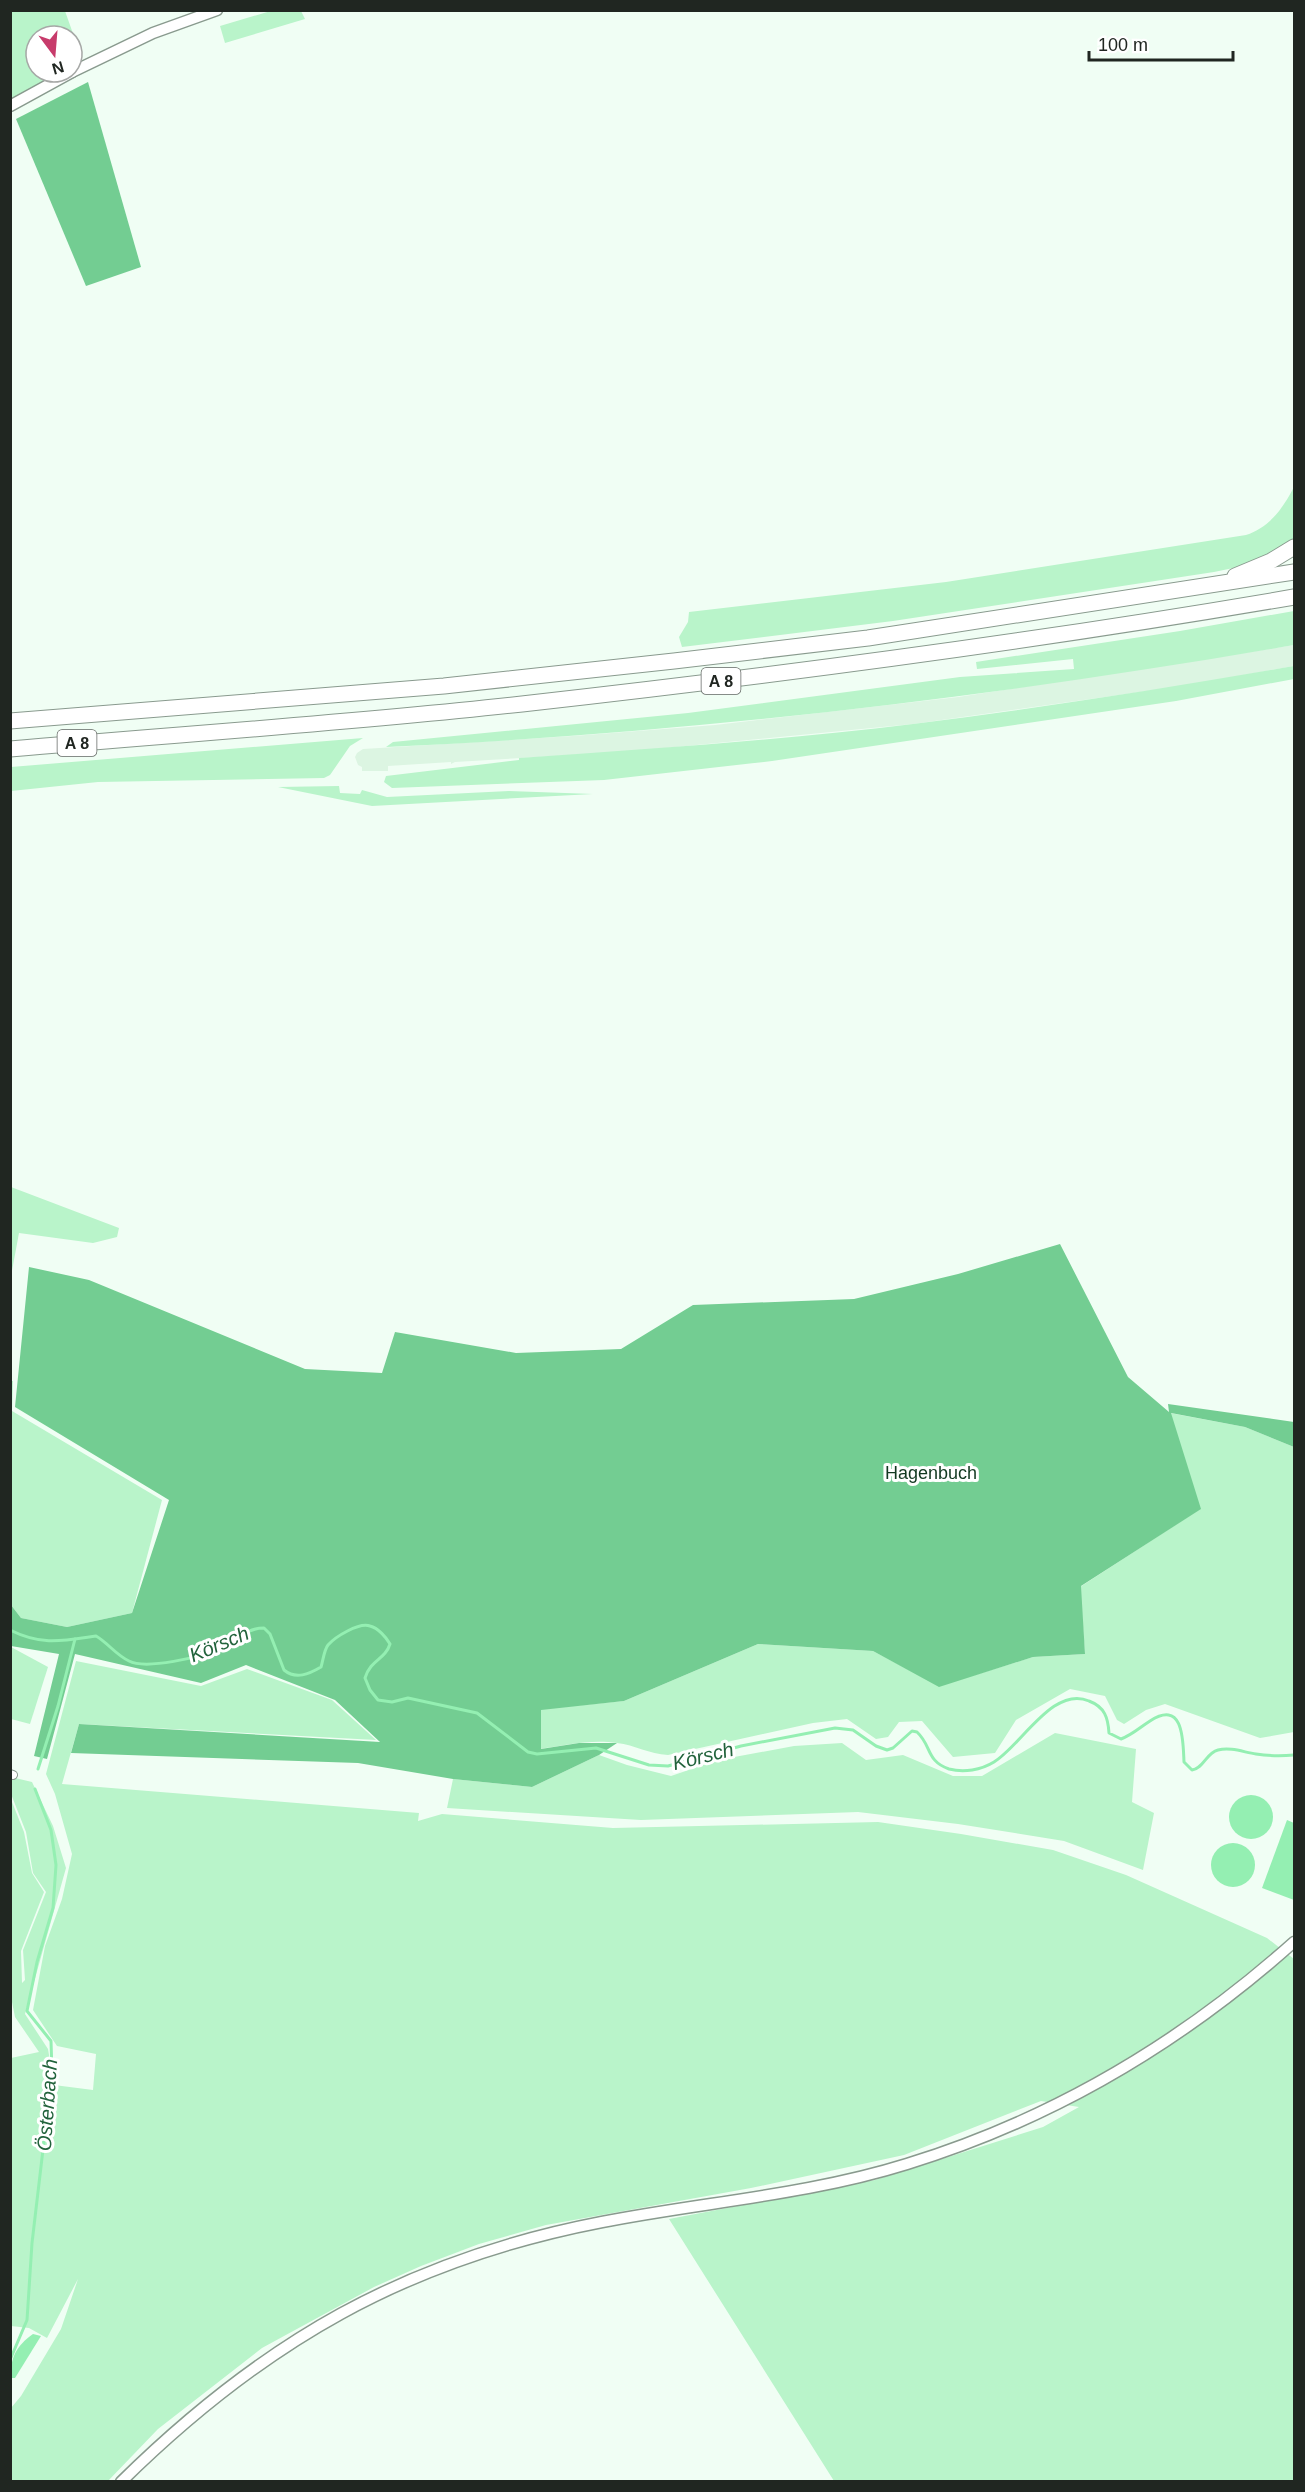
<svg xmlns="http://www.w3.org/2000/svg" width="1305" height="2492" viewBox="0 0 1305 2492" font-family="Arial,sans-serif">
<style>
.built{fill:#dcf5e2}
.green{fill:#b9f4ca}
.forest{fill:#73cd92}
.water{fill:#94efb2}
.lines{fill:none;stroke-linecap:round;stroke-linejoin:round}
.stream{stroke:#94efb2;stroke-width:3}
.street-casing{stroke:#899a8e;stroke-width:10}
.secondary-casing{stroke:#899a8e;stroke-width:13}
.highway-casing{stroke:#899a8e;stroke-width:17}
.street{stroke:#fff;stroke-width:8}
.secondary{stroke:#fff;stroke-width:10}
.highway{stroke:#fff;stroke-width:15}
.labels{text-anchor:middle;stroke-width:6;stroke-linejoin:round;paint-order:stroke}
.shield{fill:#fff;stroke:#636764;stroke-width:1.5}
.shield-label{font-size:16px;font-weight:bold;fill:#202621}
.park-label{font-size:18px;fill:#123921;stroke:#fff}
.water-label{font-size:20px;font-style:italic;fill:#22633c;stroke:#fff}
</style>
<rect width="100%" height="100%" fill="#f0fef4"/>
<polygon class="built" points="1294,645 1294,666 1176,687 913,724 624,752 455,762 451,764 451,762 388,766 388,771 362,771 362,767 358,765 355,757 357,753 363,749 573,736 715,725 958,697"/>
<g class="green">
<polygon points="274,10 301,11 305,19 225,43 220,26"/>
<polygon points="10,11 65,11 82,59 72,65 72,36 36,36 36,72 60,72 11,100"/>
<path d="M1294 487V541L1248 565 1214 572 893 621 682 647 679 637 688 622 689 612 946 582 1246 535C1270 527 1283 508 1294 487Z"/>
<path d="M1294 611V645C991 698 679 734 386 747L393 742 688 713 960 677 1074 669 1073 659 977 669 976 662 1180 631Z"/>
<path d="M1294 666V679L1176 701 772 761 604 780 392 788 384 782 386 776 519 760V758C651 749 782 740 913 724 1041 708 1168 688 1294 666Z"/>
<polygon points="363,738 350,746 330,775 324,778 98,782 11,791 11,767"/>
<polygon points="339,786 340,793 360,794 362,790 387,797 509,791 593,794 372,806 278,787"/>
<polygon points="11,1187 119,1228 117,1237 93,1243 19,1233 11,1276"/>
<polygon points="10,1381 13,1381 12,1411 162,1500 132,1613 67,1627 21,1618 11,1605"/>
<path d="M1170 1413 1245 1427 1294 1447V1732L1260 1738 1165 1704 1146 1710 1124 1724 1117 1720 1105 1696 1070 1689 1016 1720 995 1753 953 1757 922 1721 899 1722 888 1737 876 1739 847 1719 813 1723 668 1755C649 1754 635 1745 617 1743 592 1739 565 1745 540 1749L541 1709 624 1701 758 1644 873 1651 939 1686 1033 1657 1085 1654 1080 1587 1200 1509Z"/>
<polygon points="11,1647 48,1667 30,1724 11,1719"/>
<polygon points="76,1661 201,1686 247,1669 332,1700 376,1740 79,1724 62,1784 419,1813 418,1821 442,1814 613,1828 878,1822 961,1834 1053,1850 1126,1875 1267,1938 1294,1959 1294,2481 834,2481 669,2219 875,2180 1043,2127 1079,2107 1041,2101 904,2155 751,2188 546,2225 479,2244 421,2266 374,2287 262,2348 158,2429 108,2481 11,2481 11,2408 21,2396 61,2329 78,2279 47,2338 29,2328 11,2326 11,2058 39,2052 15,2017 11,1997 10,1797 24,1832 32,1873 44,1892 21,1951 22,1983 25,1980 23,1950 46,1892 33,1873 26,1832 11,1794 11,1777 32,1782 53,1826 66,1868 25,2014 48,2049 54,2085 93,2090 96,2054 57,2046 33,2010 45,1946 62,1899 72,1854 55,1794 46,1774"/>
<polygon points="1055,1733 1136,1749 1132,1802 1154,1813 1143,1870 1064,1841 958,1824 858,1812 641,1820 447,1808 453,1779 532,1787 599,1755 627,1765 671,1776 718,1760 794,1746 842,1743 866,1760 903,1755 953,1776 982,1776"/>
</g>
<g class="forest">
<polygon points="88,82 141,267 86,286 16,119"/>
<polygon points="1060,1244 1128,1377 1169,1412 1168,1404 1294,1422 1294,1447 1245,1427 1171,1413 1201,1509 1081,1586 1085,1654 1033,1657 939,1687 873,1651 758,1644 624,1701 541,1710 541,1749 579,1743 617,1743 599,1755 532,1787 453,1779 358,1763 71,1753 79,1724 380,1742 335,1700 246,1665 201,1683 75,1654 47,1759 34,1756 59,1654 11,1646 11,1605 21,1618 67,1627 132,1613 169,1500 15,1407 29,1267 89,1280 305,1369 382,1373 395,1332 516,1353 621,1349 693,1305 854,1299 958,1274"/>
</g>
<g class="water">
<circle cx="1251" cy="1817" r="22"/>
<polygon points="1287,1820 1294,1823 1294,1900 1262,1888"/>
<circle cx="1233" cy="1865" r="22"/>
<path d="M33 2334 41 2336 15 2378H11C10 2358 16 2346 33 2334Z"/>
</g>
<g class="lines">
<g class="stream">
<path d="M10 1630C42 1646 62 1641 96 1636 108 1643 116 1655 129 1661 146 1670 201 1657 219 1649 235 1641 246 1628 264 1628L270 1634 284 1670C296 1680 309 1674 321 1667 323 1661 324 1650 328 1645 335 1637 359 1622 370 1626 378 1628 386 1637 390 1644 385 1660 371 1659 365 1678L370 1690 378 1700 392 1702 408 1698 477 1713 528 1752 537 1754 596 1748 649 1765 668 1766 741 1746 835 1728 853 1730 876 1746 887 1750 893 1748 912 1731 917 1732C932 1746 926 1761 949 1769 964 1773 981 1770 994 1762 1021 1746 1053 1685 1089 1701 1105 1707 1108 1718 1109 1733L1121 1739C1132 1735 1139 1728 1150 1721 1184 1699 1183 1741 1184 1762L1192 1770C1204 1768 1206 1753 1218 1750 1231 1747 1243 1752 1256 1754 1269 1756 1282 1756 1294 1755"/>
<polyline points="38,1769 58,1706 75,1639"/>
<polyline points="10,2360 27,2320 32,2243 52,2073 51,2041 27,2011 37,1962 53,1908 56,1865 51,1830 35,1789"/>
</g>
<defs>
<polyline id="street" points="10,1774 13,1775"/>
<g id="secondary">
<polyline points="72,72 153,33 217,10"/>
<polyline points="10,106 72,72"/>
<path d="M121 2482C263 2342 405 2260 602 2222 704 2202 808 2195 907 2164 1053 2119 1181 2043 1294 1942"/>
</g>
<g id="highway">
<polyline points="1235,576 1271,561 1294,547"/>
<polyline points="10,721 444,686 674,661 868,638 1294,572"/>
<path d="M10 749C181 734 352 723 522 704 780 675 1038 641 1294 597"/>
</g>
</defs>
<use href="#street" class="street-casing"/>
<use href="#secondary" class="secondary-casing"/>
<use href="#highway" class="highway-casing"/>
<use href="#street" class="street"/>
<use href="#secondary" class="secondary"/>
<use href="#highway" class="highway"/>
</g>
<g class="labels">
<g class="shield">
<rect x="701.5" y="668" width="39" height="26" rx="4.5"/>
<rect x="57.5" y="730" width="39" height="26" rx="4.5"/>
</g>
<g class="shield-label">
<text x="721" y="687">A 8</text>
<text x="77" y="749">A 8</text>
</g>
<g class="park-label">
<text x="931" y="1479">Hagenbuch</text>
</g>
<g class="water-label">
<text transform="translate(219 1644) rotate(-23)" y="7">Körsch</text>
<text transform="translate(703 1756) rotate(-14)" y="7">Körsch</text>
<text transform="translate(47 2105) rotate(-86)" y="7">Österbach</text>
</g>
</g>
<rect width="1305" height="2492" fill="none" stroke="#202621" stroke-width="24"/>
<g transform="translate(54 54) rotate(164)"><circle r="28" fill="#ffffff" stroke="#a6a8a6" stroke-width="1.5"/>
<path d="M0-4.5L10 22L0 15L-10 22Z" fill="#c73b6b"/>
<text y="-9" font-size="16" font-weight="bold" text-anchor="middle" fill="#202621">N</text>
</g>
<path d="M1089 51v9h144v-9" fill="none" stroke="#202621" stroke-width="3"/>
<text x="1098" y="51" font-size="18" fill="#202621" stroke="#ffffff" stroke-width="4.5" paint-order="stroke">100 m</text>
</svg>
